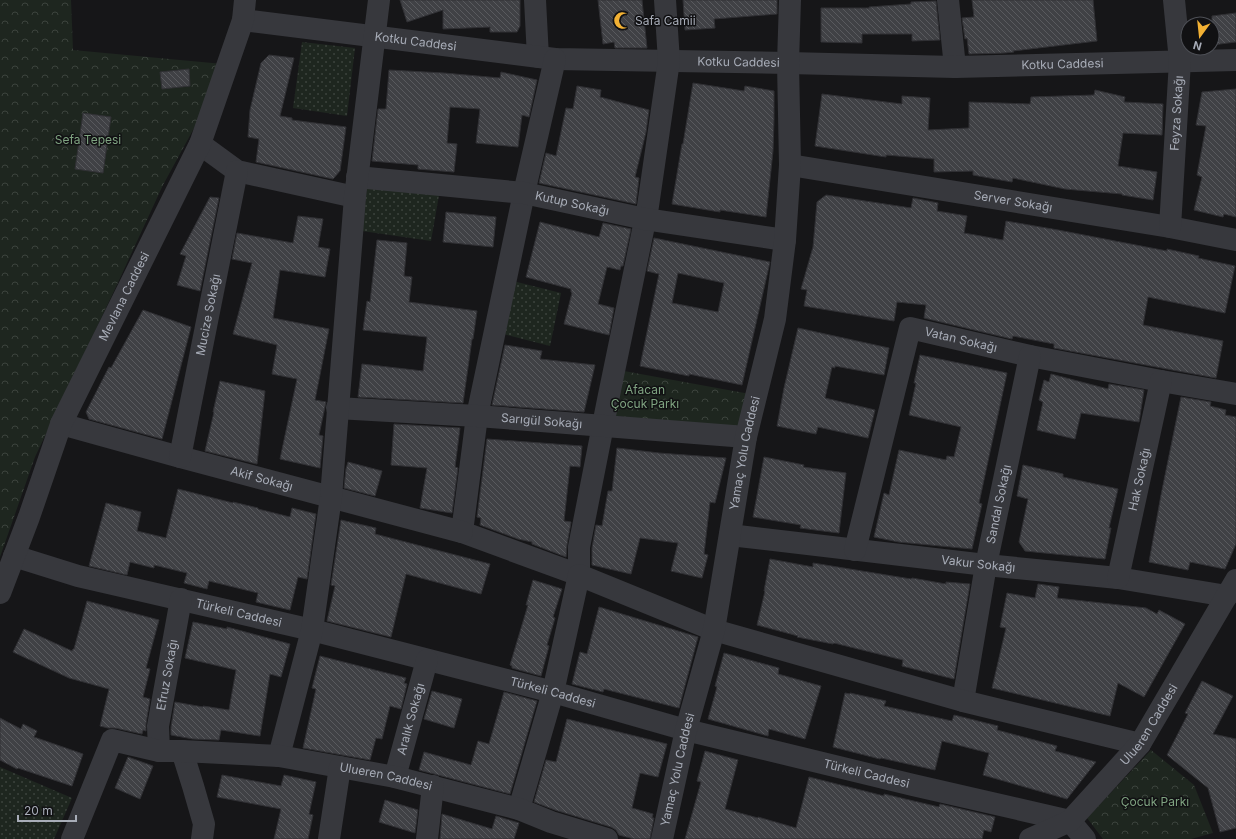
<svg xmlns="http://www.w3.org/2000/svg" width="1236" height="839" viewBox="0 0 1236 839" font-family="Inter,sans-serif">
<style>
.grass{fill:url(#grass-dots)}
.forest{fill:url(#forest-crowns)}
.building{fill:url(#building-back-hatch);stroke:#303034;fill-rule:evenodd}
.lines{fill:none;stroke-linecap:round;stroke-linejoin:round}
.minor{stroke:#37383d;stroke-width:22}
.labels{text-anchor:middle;stroke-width:3;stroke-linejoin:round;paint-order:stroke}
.poi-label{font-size:12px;fill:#a8adb8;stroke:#111113;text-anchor:start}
.street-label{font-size:12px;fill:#a8adb8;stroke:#111113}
.park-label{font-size:12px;fill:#7fa381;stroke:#111113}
</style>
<defs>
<pattern id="grass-dots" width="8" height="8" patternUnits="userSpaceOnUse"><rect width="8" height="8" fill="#1e261f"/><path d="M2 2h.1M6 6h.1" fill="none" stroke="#3c433d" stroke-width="1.8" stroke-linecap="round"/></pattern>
<pattern id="forest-crowns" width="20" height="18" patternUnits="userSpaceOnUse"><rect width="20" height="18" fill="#1e261f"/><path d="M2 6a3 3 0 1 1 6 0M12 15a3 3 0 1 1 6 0" fill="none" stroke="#3c433d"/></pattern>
<pattern id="building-back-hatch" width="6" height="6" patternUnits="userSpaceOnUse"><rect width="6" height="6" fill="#404145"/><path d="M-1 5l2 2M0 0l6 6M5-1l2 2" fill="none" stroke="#595a5e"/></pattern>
</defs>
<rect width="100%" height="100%" fill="#161618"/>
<g class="grass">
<polygon points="302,42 355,48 347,116 293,108"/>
<polygon points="367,186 439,195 431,241 362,231"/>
<polygon points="513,281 561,293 550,346 503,334"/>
<polygon points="0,767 72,798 54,839 0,839"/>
</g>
<g class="forest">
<polygon points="0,0 71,0 73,50 223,64 199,119 163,185 115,289 35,457 0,557"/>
<polygon points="624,371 750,394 741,429 614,416"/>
<polygon points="1151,750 1194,785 1213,833 1191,839 1103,839 1087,818"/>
</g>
<g class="building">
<polygon points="400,0 520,0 520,26 517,32 490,32 490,27 443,29 443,10 407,22"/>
<polygon points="598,0 642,0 647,48 615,48 614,42 603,44"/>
<polygon points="683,0 777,0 777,14 714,19 715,28 685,30"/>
<polygon points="972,0 1093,0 1097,41 1013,51 1014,52 1004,53 969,54 967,38 965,39 962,18 974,17"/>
<polygon points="936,1 940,40 912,41 912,34 862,34 862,43 821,42 821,8 869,8 869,7 911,4 911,2"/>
<polygon points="1236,13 1236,42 1212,45 1212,16"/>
<polygon points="269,55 294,58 280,116 292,118 292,120 346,127 340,171 333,179 256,162 259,139 248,137 250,110 261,63"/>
<polygon points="189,69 190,86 162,89 160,72"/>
<polygon points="389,70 444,73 500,78 501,72 537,80 529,117 522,115 518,147 476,143 480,109 450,107 447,143 457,144 454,172 418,169 418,165 372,161 378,109 386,109"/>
<polygon points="693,83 744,91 745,86 774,91 774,119 773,151 766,217 720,210 720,212 672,204 682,144 683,144"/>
<polygon points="577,86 601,90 600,97 649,110 646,132 635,177 639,178 636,204 539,183 546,153 556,156 566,108 573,109"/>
<polygon points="1236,89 1236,217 1224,214 1223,217 1194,210 1202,177 1197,175 1206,126 1196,125 1202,92"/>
<polygon points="1095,90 1125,97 1124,102 1163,104 1162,135 1123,133 1118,166 1157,172 1153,200 1122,195 1122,194 1065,189 1013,178 1012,182 973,175 973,171 934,172 934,159 886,155 886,157 815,146 822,94 902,104 902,96 930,98 928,130 969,128 969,102 1030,104 1031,97 1094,95"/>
<polygon points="83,113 111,117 103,173 75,169"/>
<polygon points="826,195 911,208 913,198 938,203 937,211 967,216 964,233 1003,240 1006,221 1058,230 1167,251 1167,249 1199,256 1198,258 1235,266 1225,313 1148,297 1143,325 1223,341 1216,378 1054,348 1054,344 1013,336 1012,339 924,318 926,305 897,302 894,321 804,306 807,290 801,289 813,247 817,202"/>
<polygon points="210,197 219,198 200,291 177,285 186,256 180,254"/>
<polygon points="446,212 496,217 493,247 443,242"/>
<polygon points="298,216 323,219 318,247 330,249 325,277 280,270 273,318 329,329 315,400 326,402 319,435 323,436 320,468 280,459 297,379 272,374 277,345 233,334 252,263 232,259 237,233 293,243"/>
<polygon points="540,222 599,237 603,223 631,229 623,266 621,266 620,270 607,267 598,304 614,308 609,335 564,324 572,293 571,292 571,289 526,277"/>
<path d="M654 238 770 262 742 385 689 374V376L640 366 659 274 647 271ZM678 273 724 283 718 312 672 303Z"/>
<polygon points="377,240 407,243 404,276 412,277 409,302 477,311 473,339 472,339 463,403 358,397 362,364 423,371 427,337 363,330 367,301 370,302"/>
<polygon points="143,310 191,327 162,439 89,419 86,412 109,367 111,368"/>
<polygon points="798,328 889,348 884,375 835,366 835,368 832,367 825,398 875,410 868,438 818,427 816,434 777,426 784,388"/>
<polygon points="505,345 542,351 540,359 595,365 584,412 492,405"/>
<polygon points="920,355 1007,373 979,503 982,504 972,549 899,542 874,537 884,493 889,495 899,450 946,460 947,456 954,457 961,427 909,415 916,383 914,383"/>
<polygon points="1051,374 1108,389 1109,384 1144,390 1139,422 1081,413 1075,439 1037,430 1043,402 1039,400 1044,380 1049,382"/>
<polygon points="220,381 265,391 257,464 205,451 214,412 213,412"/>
<polygon points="1181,397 1211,402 1210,406 1226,410 1225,415 1236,417 1236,544 1225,569 1190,562 1188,570 1149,562 1161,495"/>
<polygon points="394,424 460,428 455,467 458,468 452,513 420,508 427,468 391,465"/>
<polygon points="487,439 582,446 580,467 570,466 564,521 571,522 567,545 566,557 532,544 532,542 518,539 480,525 481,518 477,517"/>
<polygon points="617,448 659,453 726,458 715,503 710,502 704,554 708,555 702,578 671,571 678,543 640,538 631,574 592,565 592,548 596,525 602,526 608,491 612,491"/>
<polygon points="764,457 804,465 803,467 846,473 839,533 800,528 801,525 753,517"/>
<polygon points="348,462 382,471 375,496 344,488 346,469"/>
<polygon points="1023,465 1063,474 1063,477 1118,489 1109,528 1111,528 1105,559 1025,551 1019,542 1028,499 1017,496"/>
<polygon points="178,489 233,503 233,502 258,508 258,509 290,517 292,508 316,514 307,579 298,577 290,610 256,602 258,593 209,581 207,589 184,583 187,573 154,565 154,568 130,562 127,575 89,566 106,503 141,512 137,531 166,538"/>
<polygon points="341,520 376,528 375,534 490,564 481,594 406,574 391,637 327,621 335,586 331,585"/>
<polygon points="770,559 813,567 813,563 911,579 912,578 946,584 946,582 970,584 954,679 902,666 903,660 834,643 833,644 797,637 798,636 757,625 765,591 764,591"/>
<polygon points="533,580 562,589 553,617 555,618 547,645 549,646 541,676 512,668 512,666 510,665 528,605 526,605"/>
<polygon points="1038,584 1059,587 1057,598 1146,608 1157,614 1159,610 1185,624 1144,697 1118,683 1110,716 992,688 1006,628 1000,627 1007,593 1035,598"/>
<polygon points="87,601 159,620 146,668 150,669 143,697 150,699 146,724 146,731 143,730 142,734 115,728 108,728 100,726 109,689 69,678 13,652 24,629 72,651 73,649 74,649"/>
<polygon points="599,607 698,637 679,708 604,689 603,692 572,684 580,652 587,654"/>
<polygon points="193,622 227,629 227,627 290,644 281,677 270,674 260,736 221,730 219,740 193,739 171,735 171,727 175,702 203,707 203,706 229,710 236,670 185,658"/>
<polygon points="724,653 779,668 778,674 821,686 805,739 769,729 768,736 708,719 717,687 715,686"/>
<polygon points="320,656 406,678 404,683 407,684 401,709 390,706 382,739 376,738 370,760 303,748 316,689 312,688"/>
<polygon points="1202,681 1233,696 1213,734 1236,739 1236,828 1220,832 1208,788 1167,755 1188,714 1185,713"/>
<polygon points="432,691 462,699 454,728 424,719"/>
<polygon points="504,692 537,701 510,794 419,770 424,752 471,765 478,741 489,744"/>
<polygon points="845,693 850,694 850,693 886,701 884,706 952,721 954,715 998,726 997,730 1057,746 1055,751 1096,762 1067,799 983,775 989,753 942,741 935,770 881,758 880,759 833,747"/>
<polygon points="0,718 21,729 23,724 37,731 34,737 83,754 72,786 18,768 17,769 0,760"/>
<polygon points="567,719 667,744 658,777 640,773 632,808 653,814 652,818 654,818 650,839 634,839 619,835 616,830 611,827 555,810 534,802 546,760 556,762"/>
<polygon points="705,751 738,760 725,809 758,818 758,817 796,828 809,777 884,796 884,794 939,807 940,804 995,817 991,832 984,830 982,839 685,839 701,782 697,781"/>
<polygon points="128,757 153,766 140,799 115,788"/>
<polygon points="222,775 281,786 284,775 316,782 309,814 313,815 308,839 274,839 281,809 217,797"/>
<polygon points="385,800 418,810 415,833 379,822"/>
<polygon points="442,814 492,829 496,816 519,823 514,839 440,839"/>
</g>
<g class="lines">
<g class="minor">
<polyline points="535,0 538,57"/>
<polyline points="948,0 955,67"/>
<path id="s1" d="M243 20 555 59 788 63 955 67 1236 60"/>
<polyline points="555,59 524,193 477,416 462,532 579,575 579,547 608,400 648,206 669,61 665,0"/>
<polyline points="200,144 237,171 355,197"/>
<path id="s2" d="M790 165 1170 227 1236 240"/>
<path id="s3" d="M357 177 524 193 645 219 785 240"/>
<path id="s4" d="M1170 227 1180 61 1174 0"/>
<path id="s5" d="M337 408 477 416 746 437"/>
<path id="s6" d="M61 424 180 457 462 532"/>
<path id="s7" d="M180 457 237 171"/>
<path id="s8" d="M730 535 986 565 1118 578 1227 596"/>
<path id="s9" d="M855 550 910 328 1030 356 1161 381 1236 394"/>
<path id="s10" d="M14 556 78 576 312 630 553 692 686 730 913 785 1070 821 1085 839"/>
<path id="s11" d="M1118 578 1161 381"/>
<path id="s12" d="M0 593 29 517 61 424 200 144 243 20 245 0"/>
<path id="s13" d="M963 701 986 565 1030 356"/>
<path id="s14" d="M159 751 158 726 181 599"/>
<polyline points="182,751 193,786 204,824 202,839"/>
<polyline points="279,756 312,630 331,497 355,197 379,0"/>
<path id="s15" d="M395 777 427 660"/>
<polyline points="519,809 553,692 579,575 714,630 963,701 1140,744"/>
<path id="s16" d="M72 839 112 740 159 751H182L279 756 395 777 519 809 551 822 607 839"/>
<polyline points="329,839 340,767"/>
<polyline points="427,839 433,786"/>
<path id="s17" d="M662 839 686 730 714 630 746 437 775 319 785 240 790 165 788 63 790 0"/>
<path id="s18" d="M1030 839 1070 821 1140 744 1236 580"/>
</g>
</g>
<defs>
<symbol id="mosque-bare" viewBox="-9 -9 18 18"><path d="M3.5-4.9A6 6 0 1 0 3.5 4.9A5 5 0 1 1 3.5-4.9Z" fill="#f2b134" stroke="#111113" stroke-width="2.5" paint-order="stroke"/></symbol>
</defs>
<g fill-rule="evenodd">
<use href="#mosque-bare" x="610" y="8" width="25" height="25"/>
</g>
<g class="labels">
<g class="poi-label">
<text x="635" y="25">Safa Camii</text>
</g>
<g class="street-label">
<text dy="4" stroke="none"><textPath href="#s1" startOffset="174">Kotku Caddesi</textPath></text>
<text dy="4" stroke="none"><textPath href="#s1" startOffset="498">Kotku Caddesi</textPath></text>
<text dy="4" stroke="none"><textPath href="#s1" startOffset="822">Kotku Caddesi</textPath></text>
<text dy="4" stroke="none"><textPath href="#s4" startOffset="114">Feyza Sokağı</textPath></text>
<text dy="4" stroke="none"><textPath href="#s2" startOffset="226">Server Sokağı</textPath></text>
<text dy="4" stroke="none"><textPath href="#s3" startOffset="217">Kutup Sokağı</textPath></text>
<text dy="4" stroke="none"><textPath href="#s12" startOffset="322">Mevlana Caddesi</textPath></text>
<text dy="4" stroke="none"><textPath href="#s7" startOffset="145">Mucize Sokağı</textPath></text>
<text dy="4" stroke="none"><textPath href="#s9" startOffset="281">Vatan Sokağı</textPath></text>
<text dy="4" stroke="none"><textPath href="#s5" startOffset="205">Sarıgül Sokağı</textPath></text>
<text dy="4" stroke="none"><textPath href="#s17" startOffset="395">Yamaç Yolu Caddesi</textPath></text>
<text dy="4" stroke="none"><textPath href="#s6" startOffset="208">Akif Sokağı</textPath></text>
<text dy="4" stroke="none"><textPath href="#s11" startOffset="101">Hak Sokağı</textPath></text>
<text dy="4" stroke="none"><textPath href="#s13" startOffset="200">Sandal Sokağı</textPath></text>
<text dy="4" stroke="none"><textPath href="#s8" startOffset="250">Vakur Sokağı</textPath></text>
<text dy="4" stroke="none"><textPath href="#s10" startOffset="232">Türkeli Caddesi</textPath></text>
<text dy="4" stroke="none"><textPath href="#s14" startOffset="77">Efruz Sokağı</textPath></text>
<text dy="4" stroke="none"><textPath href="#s10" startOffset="556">Türkeli Caddesi</textPath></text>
<text dy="4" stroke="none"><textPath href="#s15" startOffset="60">Aralık Sokağı</textPath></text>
<text dy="4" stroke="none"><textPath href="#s18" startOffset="169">Ulueren Caddesi</textPath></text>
<text dy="4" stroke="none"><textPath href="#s17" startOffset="71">Yamaç Yolu Caddesi</textPath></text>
<text dy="4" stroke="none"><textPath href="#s10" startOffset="880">Türkeli Caddesi</textPath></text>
<text dy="4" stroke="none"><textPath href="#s16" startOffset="384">Ulueren Caddesi</textPath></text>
</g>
<g class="park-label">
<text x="88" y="144">Sefa Tepesi</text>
<text x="645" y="394">Afacan<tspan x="645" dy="14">Çocuk Parkı</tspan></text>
<text x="1155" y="806">Çocuk Parkı</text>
</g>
</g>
<g transform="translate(1200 36) rotate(195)"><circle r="19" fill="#111113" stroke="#4d4f55"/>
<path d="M0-3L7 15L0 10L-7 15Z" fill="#f2b134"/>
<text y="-6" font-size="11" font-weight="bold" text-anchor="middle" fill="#a8adb8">N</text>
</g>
<path d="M18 815v6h58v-6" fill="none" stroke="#a8adb8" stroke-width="2"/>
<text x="24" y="815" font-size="12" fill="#a8adb8" stroke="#111113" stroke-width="3" paint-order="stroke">20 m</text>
</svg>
